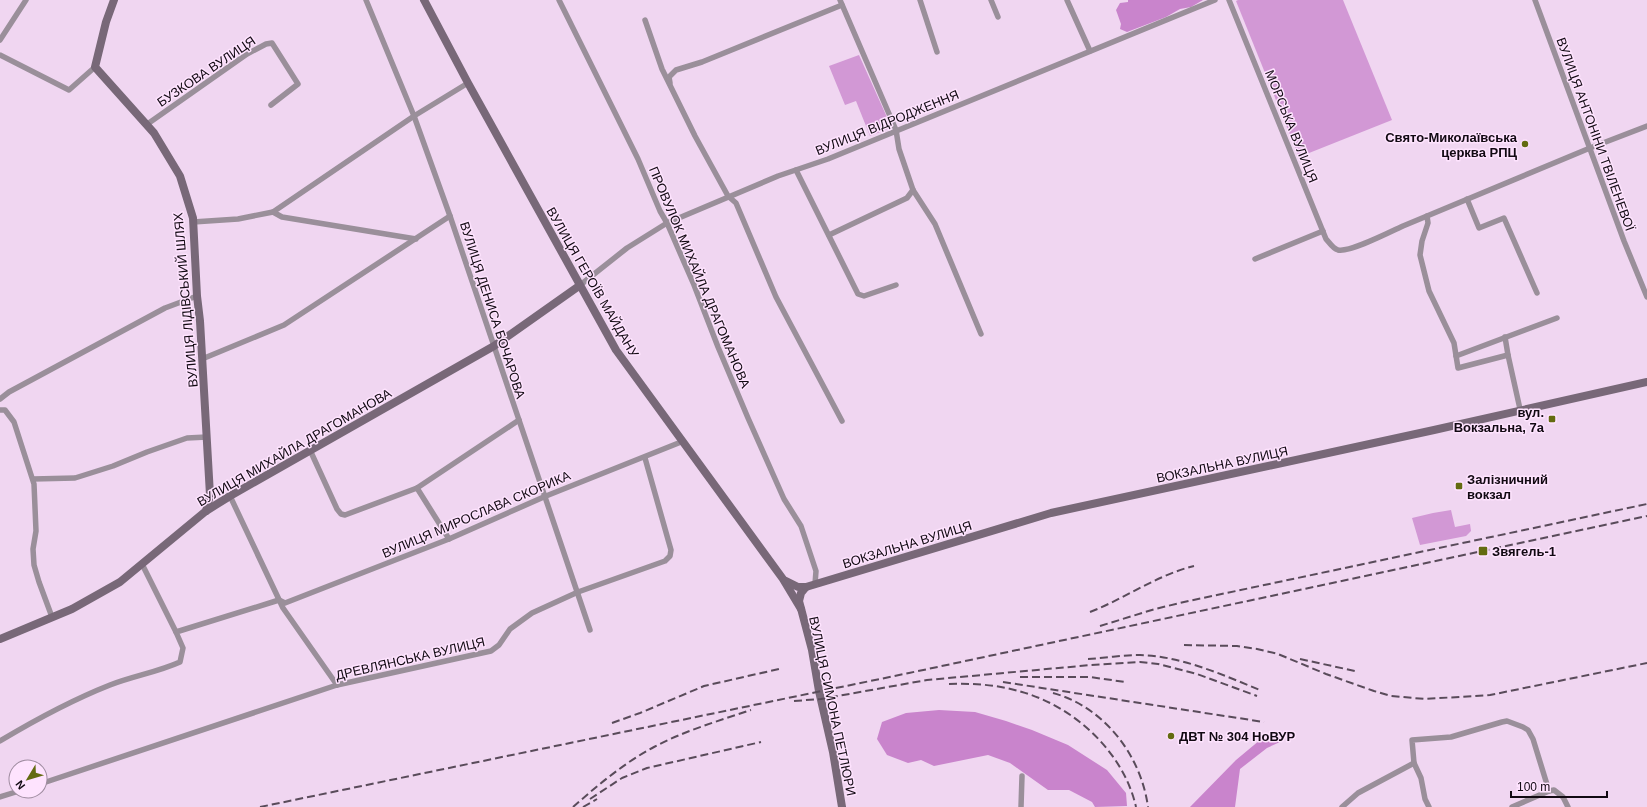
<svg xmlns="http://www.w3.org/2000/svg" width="1647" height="807" viewBox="0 0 1647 807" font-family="Helvetica,sans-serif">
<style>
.green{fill:#d298d5}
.forest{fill:#c984cc}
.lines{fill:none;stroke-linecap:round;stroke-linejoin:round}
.street{stroke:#9a8f9a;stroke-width:5.5}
.secondary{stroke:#786878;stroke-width:8}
.rail{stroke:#594b5a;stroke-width:2;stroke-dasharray:8 4;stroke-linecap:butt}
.poi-dot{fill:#636b10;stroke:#fee3fe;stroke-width:1.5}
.labels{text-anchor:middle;stroke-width:3;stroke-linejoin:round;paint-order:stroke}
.street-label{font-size:13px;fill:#110912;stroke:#fee3fe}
.poi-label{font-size:13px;font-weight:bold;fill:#110912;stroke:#fee3fe;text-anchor:start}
</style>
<rect width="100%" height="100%" fill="#f0d6f1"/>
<g class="green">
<polygon points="1238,0 1343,0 1392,120 1299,157 1236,1"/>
<polygon points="859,55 890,124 890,128 870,136 856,101 845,105 829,66"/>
<polygon points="1451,510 1455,527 1470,524 1471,531 1466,536 1420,545 1412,518 1433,513"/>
</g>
<g class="forest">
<polygon points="1128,0 1203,0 1191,7 1180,9 1166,17 1127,32 1120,29 1121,24 1116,10 1120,3 1128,2"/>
<polygon points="939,710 975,712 1006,721 1032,730 1068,745 1107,770 1126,793 1127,806 1095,807 1092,802 1069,790 1048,790 1010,763 988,755 934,766 921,760 908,763 887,755 877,739 882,722 906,713"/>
<polygon points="1278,738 1280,742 1267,748 1240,769 1235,807 1190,807 1236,760 1260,740"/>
</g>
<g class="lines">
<g class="street">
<polyline points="366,0 414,116 450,216 590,630"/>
<polyline points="559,0 638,159 660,211 667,223 694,285 718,347 748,418 784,499 801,526 816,571 815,584"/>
<polyline points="840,0 896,130 899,149 913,190 935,224 981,334"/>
<polyline points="920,0 937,52"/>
<polyline points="991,0 998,17"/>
<polyline points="1067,0 1090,51"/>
<path d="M1229 0 1326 239C1330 243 1332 248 1338 250 1349 253 1390 232 1403 226L1590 148 1647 126"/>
<polyline points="1535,0 1624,241 1647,297"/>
<polyline points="645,20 662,69 695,136 728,196 736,203 776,297 842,421"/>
<polyline points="0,40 26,0"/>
<polyline points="0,55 69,90 95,67"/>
<polyline points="670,83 669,77 676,70 702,62 842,5"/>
<polyline points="146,125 247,54 266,44 272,43 298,84 271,105"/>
<polyline points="796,170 858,294 864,296 896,285"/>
<polyline points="1467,199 1479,228 1504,218 1537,293"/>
<polyline points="273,212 414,116 468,83"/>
<polyline points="1427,216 1428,223 1422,241 1420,255 1429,291 1454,343 1458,368 1508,355 1520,409"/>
<polyline points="193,222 238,219 273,212 282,217 416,239"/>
<polyline points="829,235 907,198 913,190"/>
<polyline points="1255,259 1323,231"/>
<polyline points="579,286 627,248 667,223 778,176 828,159 1215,0"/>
<polyline points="1505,337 1508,355"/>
<polyline points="1456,356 1557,318"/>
<polyline points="202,359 284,325 450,216"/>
<polyline points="0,399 9,392 165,308 197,296"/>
<polyline points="0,410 5,410 14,422 34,484 36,531 33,549 34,565 39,582 52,617"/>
<polyline points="310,450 337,509 341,514 345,515 417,488 519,420"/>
<polyline points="33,479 75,478 113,466 147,452 187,438 207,437"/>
<polyline points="417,488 449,539"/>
<polyline points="230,496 283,608 337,685"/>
<polyline points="142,564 176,632"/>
<path d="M0 741C35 720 72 700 110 685 133 676 158 672 180 662L183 648 176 632 279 600 285 603 449 539 546 496 681 442"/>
<polyline points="40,784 337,685 491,651 499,645 510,629 532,613 578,592 665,561 670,556 671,550 645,458"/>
<polyline points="0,797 19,791"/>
<polyline points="1021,807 1022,776"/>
<polyline points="1342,807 1358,793 1414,763"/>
<polyline points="1429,807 1425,799 1421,778 1414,763 1412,740 1451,737 1502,722 1507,721 1523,727 1528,730 1533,739 1549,791"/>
<polyline points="1512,807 1549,791 1554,790 1563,797 1568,807"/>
</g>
<g class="secondary">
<polyline points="114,0 106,22 95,67 154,133 180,176 193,218 197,296 200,321 210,495 206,511"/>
<polyline points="424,0 468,83 616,350 783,579 801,609"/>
<polyline points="786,581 798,587 806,587 801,593 799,601 812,650 819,691 833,752 842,807"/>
<polyline points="806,587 1051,513 1434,430 1647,382"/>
<polyline points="0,639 72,609 120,582 206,511 230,496 494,346 579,286"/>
</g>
<g class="rail">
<path d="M1090 612C1126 598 1157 575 1194 566"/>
<polyline points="1100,626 1155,609 1184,602 1647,504"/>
<polyline points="1184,645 1237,646 1257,649 1278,654 1326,674 1374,691 1391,696 1425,699 1490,695 1647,663"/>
<path d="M1088 659C1105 658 1123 655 1140 655 1181 656 1223 675 1260 690"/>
<polyline points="1300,659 1355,671"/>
<polyline points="1020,677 1090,677 1125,682"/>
<polyline points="1003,682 1264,722"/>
<path d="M949 684C974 683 999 685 1022 692 1075 707 1124 753 1136 807"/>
<path d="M1053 693C1104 707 1141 755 1148 807"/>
<polyline points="794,701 821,699 927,680 1091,665 1140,662 1158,664 1197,674 1257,696"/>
<polyline points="612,723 640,713 704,686 779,669"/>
<polyline points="590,799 622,778 647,768 761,742"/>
<polyline points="260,807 909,673 1647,516"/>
<path d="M573 807C598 785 624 763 654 747 684 731 718 721 751 710"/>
<polyline points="583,807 597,799"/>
</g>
</g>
<g class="poi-dot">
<circle cx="1525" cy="144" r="4"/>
<rect x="1548" y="415" width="8" height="8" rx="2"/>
<rect x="1455" y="482" width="8" height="8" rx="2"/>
<rect x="1478" y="546" width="10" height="10" rx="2"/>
<circle cx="1171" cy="736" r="4"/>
</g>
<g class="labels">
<g class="street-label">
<text transform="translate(206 71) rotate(-34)" y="5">БУЗКОВА ВУЛИЦЯ</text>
<text transform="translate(887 122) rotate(-22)" y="5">ВУЛИЦЯ ВІДРОДЖЕННЯ</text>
<text transform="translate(1292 126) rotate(68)" y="5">МОРСЬКА ВУЛИЦЯ</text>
<text transform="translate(1596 134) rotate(70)" y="5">ВУЛИЦЯ АНТОНІНИ ТВІЛЕНЕВОЇ</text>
<text transform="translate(700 277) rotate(67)" y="5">ПРОВУЛОК МИХАЙЛА ДРАГОМАНОВА</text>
<text transform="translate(593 282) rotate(60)" y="5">ВУЛИЦЯ ГЕРОЇВ МАЙДАНУ</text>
<text transform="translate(185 300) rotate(-95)" y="5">ВУЛИЦЯ ЛІДІВСЬКИЙ ШЛЯХ</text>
<text transform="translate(493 310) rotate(72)" y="5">ВУЛИЦЯ ДЕНИСА БОЧАРОВА</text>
<text transform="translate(294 447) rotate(-30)" y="5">ВУЛИЦЯ МИХАЙЛА ДРАГОМАНОВА</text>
<text transform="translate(1222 464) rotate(-12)" y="5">ВОКЗАЛЬНА ВУЛИЦЯ</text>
<text transform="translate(476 514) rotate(-23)" y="5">ВУЛИЦЯ МИРОСЛАВА СКОРИКА</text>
<text transform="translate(907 544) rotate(-17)" y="5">ВОКЗАЛЬНА ВУЛИЦЯ</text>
<text transform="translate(410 658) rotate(-13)" y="5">ДРЕВЛЯНСЬКА ВУЛИЦЯ</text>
<text transform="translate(833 706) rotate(78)" y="5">ВУЛИЦЯ СИМОНА ПЕТЛЮРИ</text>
</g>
<g class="poi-label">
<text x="1517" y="142" text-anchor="end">Свято-Миколаївська<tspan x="1517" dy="15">церква РПЦ</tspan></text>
<text x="1544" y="417" text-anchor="end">вул.<tspan x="1544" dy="15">Вокзальна, 7а</tspan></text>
<text x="1467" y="484">Залізничний<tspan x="1467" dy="15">вокзал</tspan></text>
<text x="1492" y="556">Звягель-1</text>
<text x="1179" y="741">ДВТ № 304 НоВУР</text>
</g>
</g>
<g transform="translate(28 779) rotate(232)"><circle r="19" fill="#fee3fe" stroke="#9f8ca0"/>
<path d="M0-3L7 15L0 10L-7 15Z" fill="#636b10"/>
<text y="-6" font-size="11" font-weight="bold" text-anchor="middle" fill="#110912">N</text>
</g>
<path d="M1511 791v6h96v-6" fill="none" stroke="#110912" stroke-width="2"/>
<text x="1517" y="791" font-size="12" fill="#110912" stroke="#fee3fe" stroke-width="3" paint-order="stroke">100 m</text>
</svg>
